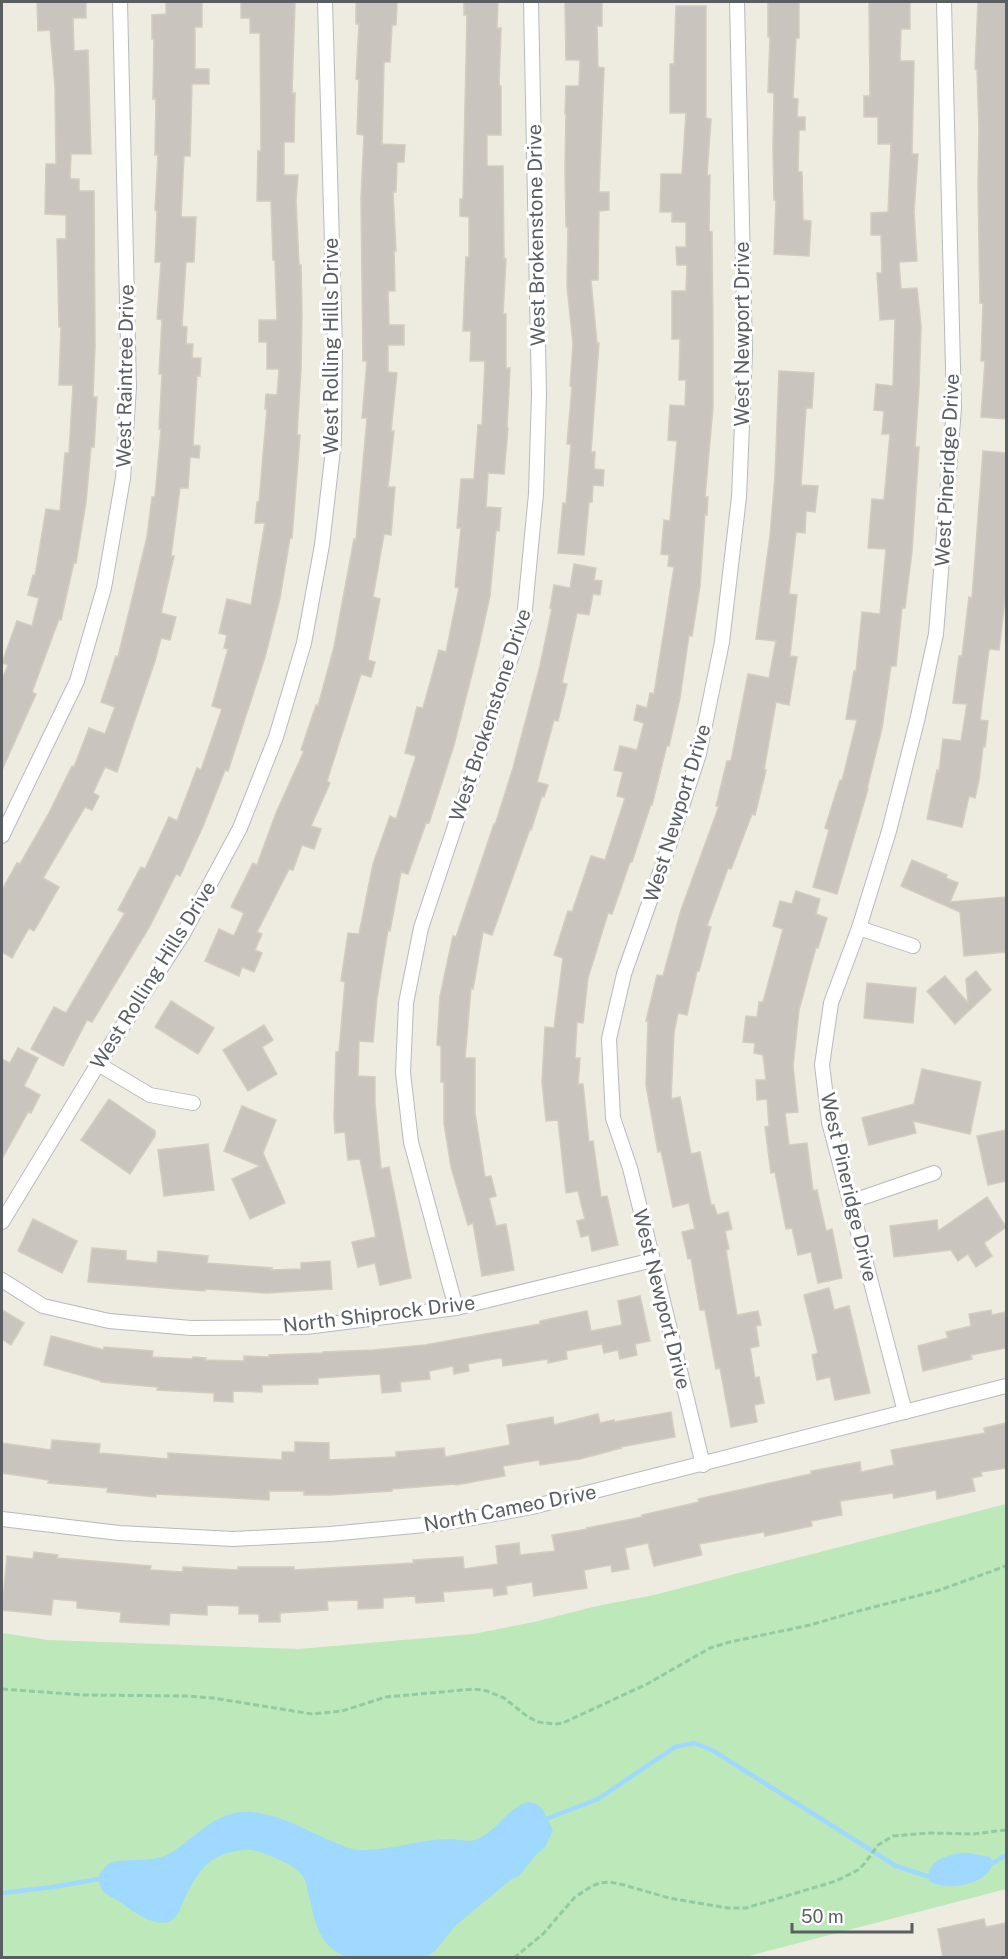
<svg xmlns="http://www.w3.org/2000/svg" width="1008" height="1959" viewBox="0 0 1008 1959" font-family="'Public Sans',sans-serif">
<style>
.grass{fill:#bce8ba}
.water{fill:#a0d9ff}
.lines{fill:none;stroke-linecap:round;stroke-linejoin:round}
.stream{stroke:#a0d9ff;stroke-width:4.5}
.building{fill:#c9c5be;stroke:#d3ccbf;stroke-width:1.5}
.street-casing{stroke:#b6babf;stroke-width:16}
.path{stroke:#93caa1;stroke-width:3;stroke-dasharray:6 3;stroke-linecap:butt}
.street{stroke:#fff;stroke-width:14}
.labels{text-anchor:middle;stroke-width:6;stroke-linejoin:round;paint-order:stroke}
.street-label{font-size:20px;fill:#595e63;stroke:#fff}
</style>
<rect width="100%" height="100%" fill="#eeebe1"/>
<polygon class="grass" points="1006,1504 1006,1889 745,1957 2,1958 2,1633 48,1640 299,1649 473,1634 534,1622 597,1606 654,1595"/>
<g class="water">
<path d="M527 1802C545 1803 545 1817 553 1830L545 1847 535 1856 519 1876 513 1878 455 1926 435 1951 426 1957C408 1958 389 1958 371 1958 364 1958 355 1959 348 1957 319 1948 315 1922 309 1896 307 1891 307 1883 304 1878 298 1867 286 1863 275 1858 266 1854 255 1849 245 1850 209 1852 197 1872 183 1902 180 1908 178 1917 171 1921 156 1928 133 1912 122 1903 108 1894 98 1894 99 1874 102 1871 105 1867 108 1864 117 1858 146 1862 162 1857 187 1847 204 1821 231 1814 263 1804 305 1830 334 1842 345 1846 352 1851 364 1850 393 1850 421 1839 450 1839 459 1839 469 1843 477 1839 498 1831 506 1809 527 1802Z"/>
<path d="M969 1853 990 1857 993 1863C988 1885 946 1892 929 1881 923 1860 953 1852 969 1853Z"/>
</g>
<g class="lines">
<g class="stream">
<polyline points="546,1819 598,1799 675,1747 694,1743 712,1750 896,1866 927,1876"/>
<polyline points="993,1863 1006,1855"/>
<polyline points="2,1893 53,1887 98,1879"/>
</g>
</g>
<g class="building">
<polygon points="37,2 86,2 86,18 73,18 74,51 88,50 91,154 71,154 70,179 79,179 79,191 94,191 95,346 93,397 97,397 94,447 91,447 86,502 76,563 74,562 61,620 59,619 32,692 36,694 2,770 2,679 8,665 2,663 17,621 32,626 39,598 28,595 33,575 35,576 46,509 60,511 65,453 69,453 73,385 59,385 61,327 59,327 57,239 66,239 66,215 45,214 46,164 56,164 55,87 50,30 38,31"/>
<polygon points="166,2 202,2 202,27 195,27 195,69 209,69 209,84 192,84 190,156 184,156 181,217 196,217 194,262 186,262 182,326 187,327 186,344 193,344 192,358 201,358 200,376 197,376 193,445 200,446 199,458 190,457 188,488 180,488 171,556 174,556 161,613 176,617 170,640 161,638 155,661 117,772 105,767 93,793 99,796 92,810 85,807 43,878 59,887 34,931 29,928 12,958 2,952 2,890 17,863 20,864 49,813 72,766 74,767 89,728 105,734 115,707 101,702 116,656 118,657 147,537 152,497 155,497 161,429 159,429 162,374 159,374 162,320 157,319 161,262 155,262 157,211 155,210 158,155 155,155 156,99 153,99 154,39 152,39 152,15 166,14"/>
<polygon points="241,2 295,2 292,93 295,93 294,142 284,142 284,175 298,175 296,201 299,265 301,265 302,313 301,369 297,435 300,435 292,538 290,538 280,598 265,657 228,771 225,770 204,824 180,876 176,874 150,926 92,1022 87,1020 63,1066 31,1049 54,1007 66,1013 125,913 118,910 141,867 145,869 169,817 177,821 197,768 201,770 222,709 212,706 228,649 224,648 227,635 219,633 227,599 251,605 265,523 255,523 257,502 259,502 267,409 265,409 266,394 277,395 279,369 267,369 267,342 259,342 259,320 277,320 275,260 273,260 271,201 257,201 258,151 261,151 260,33 250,33 250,18 241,18"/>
<polygon points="356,2 397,2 396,25 392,25 390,62 384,62 382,144 405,145 404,162 397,162 396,192 393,192 396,251 394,251 395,291 388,291 389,325 404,325 404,345 388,345 388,372 397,373 391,431 394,431 388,487 395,487 391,535 384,534 373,597 380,599 368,660 375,662 371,677 361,674 327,781 330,783 311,826 321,829 314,849 302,845 293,870 289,869 257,932 262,934 255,950 262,953 254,972 242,967 239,976 205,961 219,929 234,936 244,913 231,907 253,863 257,865 276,813 304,751 301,750 316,705 318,706 334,647 354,539 356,540 367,418 362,418 367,361 363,361 361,199 364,135 357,134 359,80 356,79 359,24 356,24"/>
<polygon points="464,2 498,2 497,28 501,28 499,86 501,86 501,135 487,135 487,166 503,166 504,259 506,259 503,314 506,314 506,368 510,368 507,428 508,428 504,474 488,473 486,507 501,508 499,531 496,530 490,596 478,650 454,745 429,823 426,823 408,874 401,872 390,931 388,930 377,998 373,1042 359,1041 358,1076 375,1077 375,1104 381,1169 389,1167 411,1278 380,1285 375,1263 358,1267 352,1242 376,1237 360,1159 348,1160 345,1132 335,1133 334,1117 336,1052 339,1052 345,982 341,981 348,933 359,934 373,864 390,816 396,819 416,756 405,753 417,707 423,708 439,650 446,652 459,588 455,587 461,528 457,528 461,479 474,479 478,425 482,425 485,361 470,361 471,331 463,331 466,257 469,257 469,217 460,216 460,199 463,199 467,15 464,15"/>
<polygon points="565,2 602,2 602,26 597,26 598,67 604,68 599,192 609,192 609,210 599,211 598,280 591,280 597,343 599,343 591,452 595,452 594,469 604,470 603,486 593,485 592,502 589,502 584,555 558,553 563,503 566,504 571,444 567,444 572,387 570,386 573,344 567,286 568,227 566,227 565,168 566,114 565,114 566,86 579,86 580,60 566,60"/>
<polygon points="768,2 799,2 799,38 796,38 793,98 798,99 797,117 805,117 805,130 799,130 798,172 802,172 803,220 811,221 809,256 774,254 776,200 774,200 773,148 774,93 768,92 770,37 768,37"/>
<polygon points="869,2 910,2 910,29 901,29 900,61 914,61 912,154 918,154 914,212 917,261 899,262 901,289 917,288 921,326 919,388 915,447 919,447 912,551 905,608 902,608 896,666 891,666 882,728 867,789 868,789 837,894 813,887 829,830 825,828 840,780 842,781 857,720 846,719 854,671 856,671 862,612 880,614 886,549 868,548 872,499 884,500 890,434 882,434 884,411 874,410 876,384 893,386 895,319 880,320 877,273 882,273 881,235 871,235 871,213 888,212 891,144 878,144 878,117 864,117 864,96 870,96"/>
<polygon points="978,2 1006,2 1006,419 981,417 985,361 981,361 983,303 980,303 978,185 979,129 977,69 975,69"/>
<polygon points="676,6 706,6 706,118 711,119 707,175 710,175 709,231 712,232 713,338 713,407 705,497 708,497 707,515 705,514 700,586 692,636 689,635 680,698 669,746 667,745 652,805 651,804 632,862 630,862 612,914 608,913 588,978 583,1023 577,1022 575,1058 580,1058 578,1084 583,1084 589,1142 593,1141 601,1197 607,1196 618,1245 592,1251 589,1235 581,1237 577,1221 585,1219 578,1191 566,1193 558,1120 546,1121 542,1082 545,1027 554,1028 563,958 554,955 568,911 572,912 591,856 605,860 625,798 617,796 623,772 614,770 620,746 637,750 644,723 634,720 637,705 647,708 650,693 654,694 674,567 668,566 669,555 661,554 664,520 670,521 677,441 668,440 670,405 685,406 686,380 679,380 680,339 672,339 672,291 686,291 687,265 677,265 676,247 686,247 686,222 672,222 672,212 660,212 661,174 682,174 686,113 670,113 670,64 674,64"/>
<polygon points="779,371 814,373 812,408 806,408 801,485 818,486 815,512 806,511 805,533 796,532 789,594 797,595 790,656 797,657 789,705 776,702 764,770 766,770 755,815 752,814 731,869 728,868 707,926 711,927 699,971 697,971 687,1015 678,1013 674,1032 671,1099 680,1097 691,1154 700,1152 711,1205 714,1205 717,1215 728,1212 732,1229 725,1231 729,1249 726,1250 737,1315 758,1311 761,1325 756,1326 759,1346 750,1348 755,1378 759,1377 764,1403 754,1405 757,1422 731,1427 720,1368 716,1369 705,1310 700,1310 691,1258 688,1259 682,1232 695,1229 689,1203 673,1207 661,1151 658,1152 646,1085 648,1021 646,1021 657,975 663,976 681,910 719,806 716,806 727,761 731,761 748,674 769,678 776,641 756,639 770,536 775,476"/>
<polygon points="983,451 1006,453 1006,591 999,650 989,649 980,720 988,721 985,747 983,747 979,780 975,798 969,796 962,827 927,819 937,770 939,771 943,739 961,741 967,704 953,703 959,656 962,656 969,597 972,598"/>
<polygon points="574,564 596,568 594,580 602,581 600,595 593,594 589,615 577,613 562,683 567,684 558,721 554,720 537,782 548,785 544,797 542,796 531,830 530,829 492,935 483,932 473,989 471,988 465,1058 475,1058 475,1113 485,1177 491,1176 496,1196 489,1198 496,1226 506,1224 514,1270 482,1276 473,1223 468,1225 451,1167 444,1123 444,1082 441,1082 441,1046 437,1045 440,996 453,936 456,937 494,824 495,825 513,768 540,666 552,608 550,608 554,585 570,588"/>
<polygon points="912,860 947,875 946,878 958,883 950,902 1006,897 1006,952 964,956 960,912 901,886"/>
<polygon points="796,891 820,899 816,914 827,918 818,948 816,947 799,1010 793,1066 798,1112 785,1113 789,1145 807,1143 813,1191 817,1190 826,1231 832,1229 842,1278 818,1283 811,1252 798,1255 792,1228 786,1229 775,1172 771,1173 765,1127 769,1126 767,1099 757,1100 756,1080 766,1080 763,1055 754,1053 755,1043 743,1042 746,1016 757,1017 759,1002 763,1002 783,929 773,926 780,901 792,904"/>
<polygon points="976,971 991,990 955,1024 927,991 945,976 968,1003 966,979"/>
<polygon points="867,983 916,988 913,1023 864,1018"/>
<polygon points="171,1001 214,1028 198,1054 155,1027"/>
<polygon points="264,1025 273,1040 262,1047 277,1074 248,1091 223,1050"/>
<polygon points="18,1048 38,1058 24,1086 40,1095 31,1113 28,1112 2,1159 2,1059 10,1063"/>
<polygon points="922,1069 981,1082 970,1134 913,1121 916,1133 869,1145 862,1118 914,1104"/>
<polygon points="109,1099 155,1131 155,1136 130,1174 81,1140"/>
<polygon points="242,1106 276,1120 263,1153 285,1203 250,1219 232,1179 260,1166 224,1151"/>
<polygon points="1006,1130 1006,1181 988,1185 977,1136"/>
<polygon points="208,1144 214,1190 164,1196 158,1150"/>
<polygon points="987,1197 1006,1227 984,1243 992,1256 976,1267 968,1254 958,1261 951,1250 894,1257 890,1226 937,1220 938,1231"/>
<polygon points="33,1219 77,1241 62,1273 18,1251"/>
<polygon points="92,1248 126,1251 126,1260 157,1263 158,1251 208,1256 207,1263 272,1268 271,1270 301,1269 301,1263 330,1261 332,1289 267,1293 205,1289 205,1291 88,1282"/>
<polygon points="829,1288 834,1310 849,1306 870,1393 835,1400 830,1377 817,1380 812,1355 818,1353 804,1295"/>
<polygon points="640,1296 650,1341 635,1344 637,1355 620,1359 618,1350 604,1353 602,1344 566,1351 567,1359 548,1363 548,1359 503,1366 502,1358 493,1359 468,1364 469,1371 454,1374 453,1366 429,1371 430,1379 400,1382 401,1391 382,1393 380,1374 318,1378 318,1384 262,1385 262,1392 233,1391 233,1402 214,1401 214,1393 157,1390 158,1387 101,1382 101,1381 44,1365 51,1336 104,1350 104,1347 153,1351 152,1357 192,1359 193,1357 206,1358 205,1360 244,1361 244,1356 269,1357 269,1355 323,1353 323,1352 373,1350 425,1345 540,1324 540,1321 587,1311 591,1331 622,1325 618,1301"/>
<polygon points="2,1310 24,1323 11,1345 2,1339"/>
<polygon points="991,1310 992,1315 1006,1312 1006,1348 971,1355 972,1359 923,1371 918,1346 948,1338 946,1332 971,1326 969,1314"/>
<polygon points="671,1412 675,1437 620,1447 621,1448 580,1459 540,1465 539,1460 503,1466 505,1476 456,1485 455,1484 392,1489 392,1491 329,1495 304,1495 304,1491 269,1491 269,1500 156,1494 156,1497 107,1492 108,1488 48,1483 49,1480 2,1473 2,1443 51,1450 52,1440 100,1444 99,1453 168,1459 168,1453 282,1460 282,1452 295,1452 295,1442 329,1443 329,1460 396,1457 396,1452 444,1448 445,1457 510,1445 507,1425 553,1417 554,1425 598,1414 600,1423 614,1420 614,1422"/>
<polygon points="1006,1423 1006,1468 981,1472 982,1476 972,1478 975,1491 937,1499 936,1490 894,1498 893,1493 840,1501 842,1515 811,1521 812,1526 765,1536 764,1532 699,1544 702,1555 654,1566 648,1543 625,1548 629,1569 612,1572 611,1565 584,1570 587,1588 534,1596 532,1582 506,1586 507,1594 494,1596 493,1588 443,1592 444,1601 416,1603 415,1596 383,1598 383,1608 358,1609 358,1600 327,1601 328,1610 280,1613 280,1622 259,1622 259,1614 239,1614 239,1606 207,1605 207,1615 170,1613 169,1625 120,1622 121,1612 77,1608 77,1601 53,1599 51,1615 2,1610 7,1556 33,1559 34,1552 58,1555 57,1558 151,1566 150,1570 183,1572 183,1567 238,1570 238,1567 294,1567 294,1570 414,1563 413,1560 463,1557 464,1569 498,1564 496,1546 519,1543 520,1555 555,1551 552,1535 588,1529 587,1528 642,1517 642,1515 699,1502 698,1499 811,1474 811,1471 860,1462 861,1472 894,1465 891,1450 985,1433 984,1428"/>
<polygon points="984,1919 986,1927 1006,1923 1006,1958 943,1958 938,1929"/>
</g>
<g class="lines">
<defs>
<g id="street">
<polyline points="2,836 77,681 104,588 123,478 129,387 120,2"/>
<polyline points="859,928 913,946"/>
<polyline points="98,1064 150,1095 193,1103"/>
<polyline points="850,1202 934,1173"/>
<polyline points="2,1222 98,1064 183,934 240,828 276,737 304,643 322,545 334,441 335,347 325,2"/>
<polyline points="2,1280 43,1306 109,1321 191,1328 306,1327 456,1308 653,1260"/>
<polyline points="456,1308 411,1142 403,1073 406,1003 421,928 524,619 536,494 539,394 531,2"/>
<polyline points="905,1412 829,1122 822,1065 831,1003 859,928 889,831 917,721 936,634 954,408 944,2"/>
<polyline points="703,1465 653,1260 630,1168 613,1118 609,1039 624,974 664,861 699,754 722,642 739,497 745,352 737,2"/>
<polyline points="2,1519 119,1533 233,1539 330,1534 445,1523 532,1507 1006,1386"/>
</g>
</defs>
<use href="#street" class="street-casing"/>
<g class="path">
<polyline points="2,1689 84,1695 189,1696 213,1698 312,1714 342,1711 386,1697 474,1689 487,1691 504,1698 528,1717 538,1722 555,1724 563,1723 647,1684 710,1648 730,1642 810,1625 862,1610 940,1590 1006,1566"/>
<polyline points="514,1958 543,1934 575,1897 592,1886 600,1883 610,1882 624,1885 669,1898 728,1908 746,1908 836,1881 858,1870 865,1863 878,1845 893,1836 930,1833 974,1834 1006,1830"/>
</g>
<use href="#street" class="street"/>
</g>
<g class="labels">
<g class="street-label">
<text transform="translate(536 235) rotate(-91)" y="7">West Brokenstone Drive</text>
<text transform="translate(742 334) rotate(-90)" y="7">West Newport Drive</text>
<text transform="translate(331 346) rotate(-90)" y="7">West Rolling Hills Drive</text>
<text transform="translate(125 376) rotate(-89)" y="7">West Raintree Drive</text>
<text transform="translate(947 470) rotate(-87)" y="7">West Pineridge Drive</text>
<text transform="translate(490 715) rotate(-72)" y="7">West Brokenstone Drive</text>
<text transform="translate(677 813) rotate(-73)" y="7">West Newport Drive</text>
<text transform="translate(153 975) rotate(-58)" y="7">West Rolling Hills Drive</text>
<text transform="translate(849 1187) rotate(77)" y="7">West Pineridge Drive</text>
<text transform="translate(662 1299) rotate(76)" y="7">West Newport Drive</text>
<text transform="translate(379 1314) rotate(-7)" y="7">North Shiprock Drive</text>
<text transform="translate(510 1508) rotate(-11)" y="7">North Cameo Drive</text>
</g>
</g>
<rect width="1008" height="1959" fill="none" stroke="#595e63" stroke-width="6"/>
<path d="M792 1923v9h120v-9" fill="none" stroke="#595e63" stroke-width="3"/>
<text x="801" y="1923" font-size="18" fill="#595e63" stroke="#ffffff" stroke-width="4.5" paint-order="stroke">50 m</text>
</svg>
